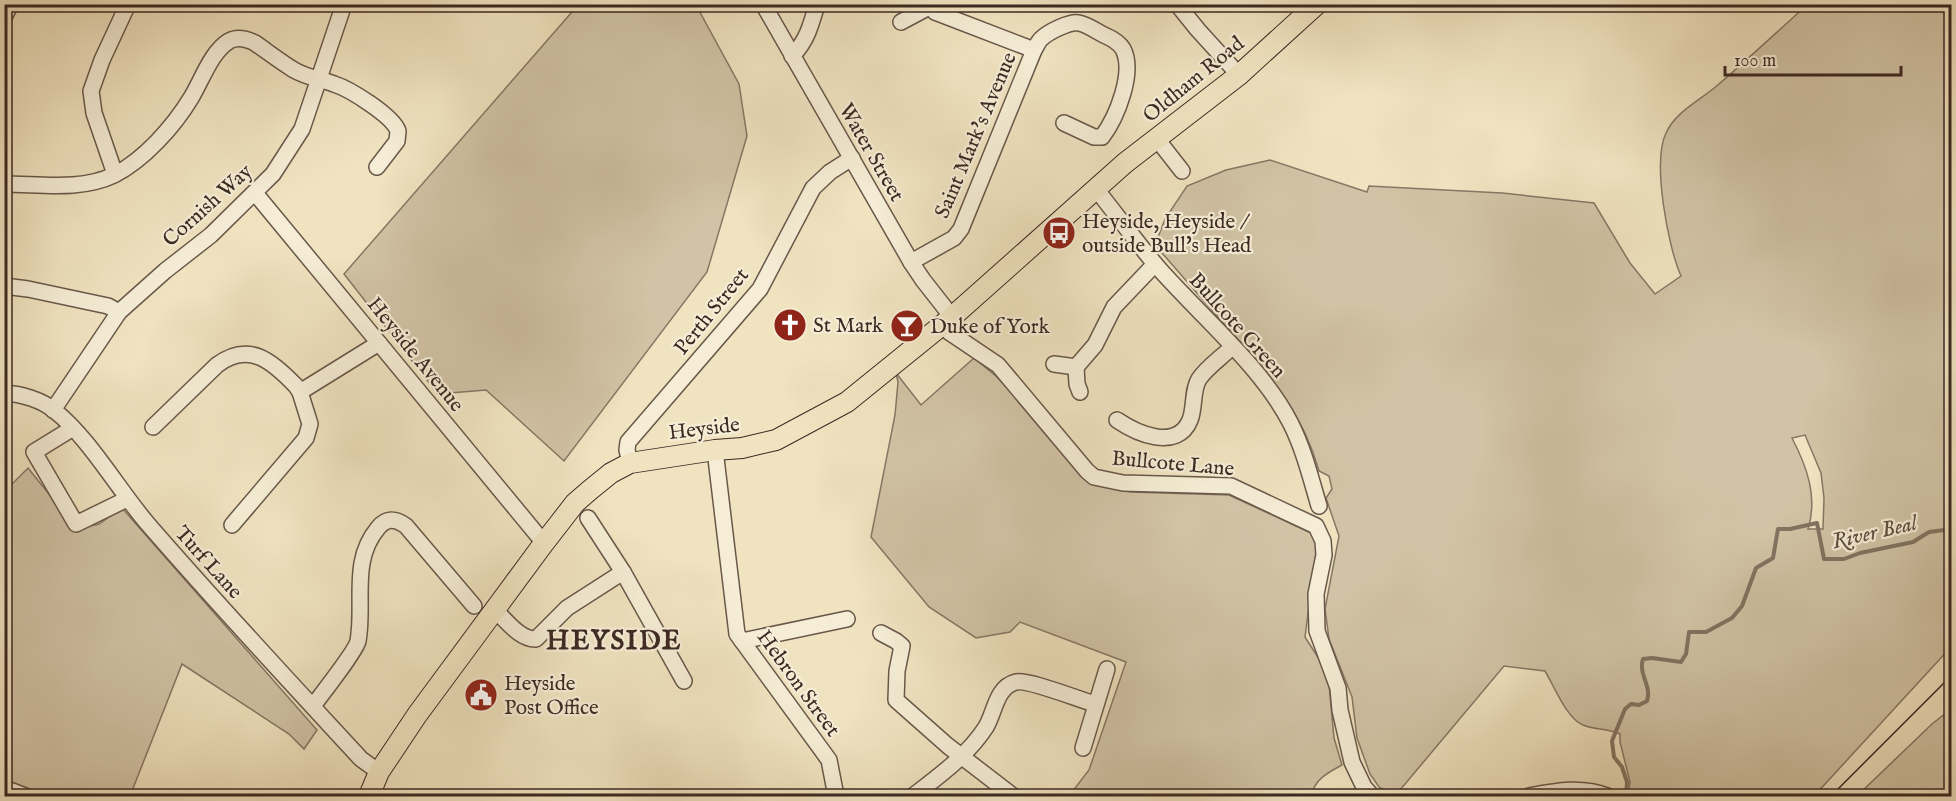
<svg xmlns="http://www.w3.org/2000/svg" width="1956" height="801" viewBox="0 0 1956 801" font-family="'IM FELL English',serif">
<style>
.green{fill:#d1c3a5;stroke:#867664;stroke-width:1.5;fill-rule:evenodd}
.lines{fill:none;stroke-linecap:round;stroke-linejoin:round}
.stream{stroke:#837361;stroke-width:4}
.minor-casing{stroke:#69584a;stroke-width:18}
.major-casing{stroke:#3c2923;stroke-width:22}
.minor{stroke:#f5edd6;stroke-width:15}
.major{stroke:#f0e3c0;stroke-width:20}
.tram{stroke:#3c2923;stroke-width:1.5}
.labels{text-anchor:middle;stroke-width:4.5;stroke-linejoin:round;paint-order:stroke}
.street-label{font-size:21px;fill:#3c2923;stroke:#f5edd6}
.poi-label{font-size:21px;fill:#3c2923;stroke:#f5edd6;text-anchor:start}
.water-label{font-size:22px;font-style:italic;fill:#604e42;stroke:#f5edd6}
.district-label{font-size:27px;font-weight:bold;letter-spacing:1.5px;fill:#3c2923;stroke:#f5edd6}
</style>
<rect width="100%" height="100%" fill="#f0e3c0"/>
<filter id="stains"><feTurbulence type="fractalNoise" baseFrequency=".00333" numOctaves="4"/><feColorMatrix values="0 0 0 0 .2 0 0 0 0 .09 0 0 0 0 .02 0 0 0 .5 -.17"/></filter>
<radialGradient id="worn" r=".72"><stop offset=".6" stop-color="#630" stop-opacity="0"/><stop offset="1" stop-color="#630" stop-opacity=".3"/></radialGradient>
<g class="green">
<polygon points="578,5 696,5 739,84 747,136 707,272 564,461 486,390 438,394 344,274"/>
<path d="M1807 5H1951V647L1814 796H1628L1630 782 1620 742V734C1607 728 1595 730 1583 725 1567 719 1554 686 1545 671L1504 666 1395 796H1393L1379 787 1370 774 1357 738 1352 697 1329 639 1325 609 1339 536 1326 498 1332 489 1329 476 1319 471C1303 413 1270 376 1231 332 1206 303 1180 274 1155 245L1165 219 1187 186 1226 170 1270 160 1367 192 1369 186 1502 193 1594 203 1630 263 1655 294 1681 276C1668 247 1652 162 1666 133 1676 111 1701 100 1719 84 1749 58 1778 31 1807 5ZM1805 435 1821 473 1824 498 1823 529H1808C1818 497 1807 467 1792 438Z"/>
<path d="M974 358 997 377 1093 482 1130 492 1229 495 1311 533 1316 542V553L1305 637 1328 673 1334 738 1342 765C1329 772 1313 780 1312 796H1069L1089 770 1126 662 1020 622 1010 632 976 638 929 607 871 537 895 415 898 382 896 373 921 405Z"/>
<polygon points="28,468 77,529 99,524 122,508 317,730 304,749 289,734 182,664 130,796 39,796 5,782 4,492"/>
<polygon points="1951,709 1951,796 1857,796 1932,724"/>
</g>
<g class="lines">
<path class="stream" d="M1626 796 1627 782 1622 767 1614 757 1612 741 1625 709 1631 704 1639 705 1647 701C1652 686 1638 674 1643 659L1652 658 1681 662 1686 654 1689 632H1706L1732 618 1742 606 1756 568 1773 558 1778 529H1790L1817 523 1824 559H1844L1860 553 1913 542 1929 532 1952 529"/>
<defs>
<g id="minor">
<polyline points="763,4 911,262 923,280 952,317"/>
<polyline points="929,4 935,12 1034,50"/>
<polyline points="1177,4 1198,30 1239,75"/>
<polyline points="4,17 11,4"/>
<polyline points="901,22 931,6"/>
<path d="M792 56C807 41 811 25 817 4"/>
<polyline points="1157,139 1182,171"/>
<polyline points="115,174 94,113 91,91 102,60 128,4"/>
<path d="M4 184C40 184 81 191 114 175 144 160 174 126 191 98 202 80 211 52 229 41 238 36 247 39 255 43 268 52 281 62 294 70 308 78 321 79 334 84 350 89 393 116 398 131L397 141 377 167"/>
<path d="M1096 189C1116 214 1135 240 1155 264 1198 314 1262 366 1291 424 1304 450 1311 479 1319 506"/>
<polyline points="255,193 544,543"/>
<path d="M911 262 954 238 961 229 1034 50C1036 47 1038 42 1041 39 1048 32 1070 21 1079 23 1088 25 1096 31 1104 35 1111 38 1119 42 1123 49 1135 72 1117 117 1102 137H1094L1064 123"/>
<polyline points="4,286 28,289 108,306 119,312"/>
<polyline points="943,324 949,332 998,365 1087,471 1094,477 1123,483 1231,486 1316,526 1323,541 1324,555 1316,594 1317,631 1338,688 1340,710 1352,762 1364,787 1372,796"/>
<polyline points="1054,364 1076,367 1095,345 1114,307 1155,264"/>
<polyline points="1076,367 1077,384 1080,392"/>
<polyline points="300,392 379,343"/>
<path d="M4 393C22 394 42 400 55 411 89 438 118 489 147 523 217 604 289 681 361 759L379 772"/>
<polyline points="53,410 119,312 165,271 211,235 273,174 302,129 344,4"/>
<path d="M1117 420C1136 433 1177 452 1190 420 1195 408 1192 390 1199 379 1207 367 1222 357 1232 347"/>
<path d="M153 427 217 365C249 341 272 361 296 386L300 392 310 424 306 438 232 525"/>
<polyline points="73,428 34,452 76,524 127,499"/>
<polyline points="715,450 737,634 829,760 836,796"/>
<polyline points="630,463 627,450 628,442 760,289 813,188 830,172 852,158"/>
<polyline points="588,518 623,572 684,681"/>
<path d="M495 610C506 620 520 640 536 639L567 608 623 572"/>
<polyline points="881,633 896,641 902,646 897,671 896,700 948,746 1013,796"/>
<polyline points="742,641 847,619"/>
<path d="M313 706C321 695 356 651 358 641 365 603 350 561 378 528 386 518 395 518 406 526L474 606"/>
<polyline points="1083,748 1107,669"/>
<polyline points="4,788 25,796"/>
<path d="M913 796C939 776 968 755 986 727 995 712 996 687 1016 682 1028 679 1080 700 1095 704"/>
<path d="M1529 796C1556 791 1581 786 1607 796"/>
</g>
<polyline id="major" points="369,796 379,772 417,715 544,543 575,503 590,490 611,473 630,463 715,450 742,448 776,440 847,402 952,317 1125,163 1239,75 1317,4"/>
</defs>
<use href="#minor" class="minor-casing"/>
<use href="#major" class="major-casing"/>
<use href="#minor" class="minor"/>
<use href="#major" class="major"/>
<polyline class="tram" points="1831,796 1952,675"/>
</g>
<defs>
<symbol id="bus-disc" viewBox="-11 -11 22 22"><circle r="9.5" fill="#8f2418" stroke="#f5edd6"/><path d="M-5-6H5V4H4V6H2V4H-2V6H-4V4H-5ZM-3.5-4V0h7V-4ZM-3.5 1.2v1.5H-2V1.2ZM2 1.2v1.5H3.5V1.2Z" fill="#fff"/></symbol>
<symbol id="church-disc" viewBox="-11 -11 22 22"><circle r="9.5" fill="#8f2418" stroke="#f5edd6"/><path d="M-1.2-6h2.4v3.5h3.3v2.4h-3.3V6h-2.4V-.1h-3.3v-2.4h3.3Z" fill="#fff"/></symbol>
<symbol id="bar-disc" viewBox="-11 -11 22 22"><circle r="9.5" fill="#8f2418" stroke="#f5edd6"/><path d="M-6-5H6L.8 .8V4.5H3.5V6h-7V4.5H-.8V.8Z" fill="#fff"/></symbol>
<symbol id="civic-disc" viewBox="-11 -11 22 22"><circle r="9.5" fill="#8f2418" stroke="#f5edd6"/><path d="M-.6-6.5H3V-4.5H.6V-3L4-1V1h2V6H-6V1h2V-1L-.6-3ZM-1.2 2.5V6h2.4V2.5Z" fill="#fff"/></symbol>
</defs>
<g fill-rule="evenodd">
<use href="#bus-disc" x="1040" y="214" width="38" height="38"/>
<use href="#church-disc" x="771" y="306" width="38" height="38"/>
<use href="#bar-disc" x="888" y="307" width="38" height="38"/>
<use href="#civic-disc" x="462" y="676" width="38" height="38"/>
</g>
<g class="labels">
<g class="street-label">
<text transform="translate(1193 79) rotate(-39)" y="7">Oldham Road</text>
<text transform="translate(975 135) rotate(-67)" y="7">Saint Mark's Avenue</text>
<text transform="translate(872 152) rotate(60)" y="7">Water Street</text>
<text transform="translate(207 205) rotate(-42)" y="7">Cornish Way</text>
<text transform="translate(711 311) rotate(-51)" y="7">Perth Street</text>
<text transform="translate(1238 325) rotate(48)" y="7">Bullcote Green</text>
<text transform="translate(416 354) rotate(51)" y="7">Heyside Avenue</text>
<text transform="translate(704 428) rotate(-7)" y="7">Heyside</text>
<text transform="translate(1173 463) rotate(5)" y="7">Bullcote Lane</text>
<text transform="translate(209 562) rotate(48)" y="7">Turf Lane</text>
<text transform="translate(799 683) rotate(54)" y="7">Hebron Street</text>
</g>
<g class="poi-label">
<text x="1082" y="228">Heyside, Heyside /<tspan x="1082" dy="24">outside Bull's Head</tspan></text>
<text x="813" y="332">St Mark</text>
<text x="930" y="333">Duke of York</text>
<text x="504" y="690">Heyside<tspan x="504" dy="24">Post Office</tspan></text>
</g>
<g class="water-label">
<text transform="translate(1874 531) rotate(-13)" y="8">River Beal</text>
</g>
<g class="district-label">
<text x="614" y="649">HEYSIDE</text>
</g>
</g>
<rect width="1956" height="801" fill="none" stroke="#f0e3c0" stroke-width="24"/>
<rect x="6" y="6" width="1944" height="789" fill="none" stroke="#3c2923" stroke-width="3"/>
<rect x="12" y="12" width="1932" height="777" fill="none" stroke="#3c2923" stroke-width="1.5"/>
<path d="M1725 66v9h176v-9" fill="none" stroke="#3c2923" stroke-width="3"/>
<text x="1734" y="66" font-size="18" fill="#3c2923" stroke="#f5edd6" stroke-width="4.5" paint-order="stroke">100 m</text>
<rect width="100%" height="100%" filter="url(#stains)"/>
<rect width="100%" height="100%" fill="url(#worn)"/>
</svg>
